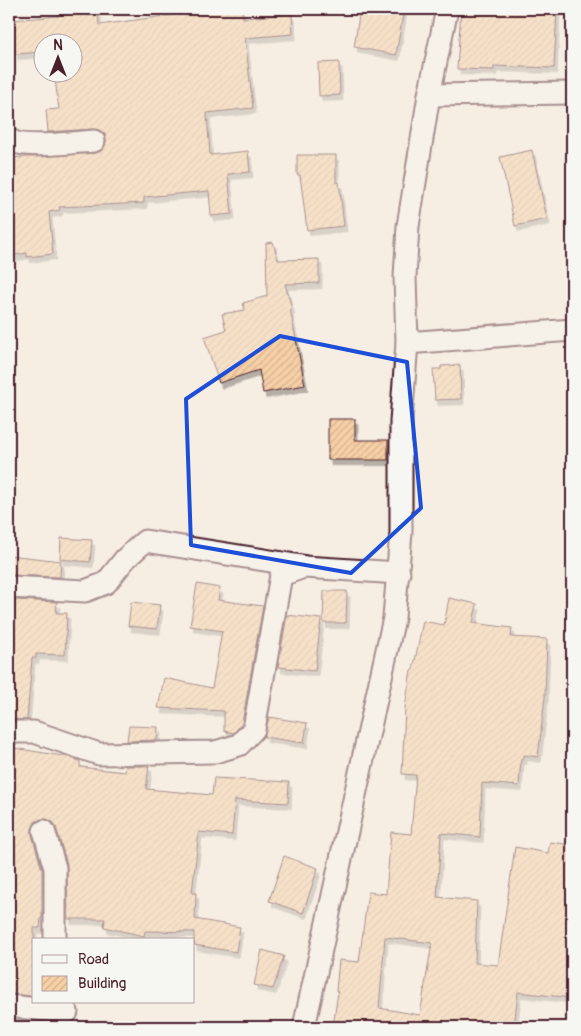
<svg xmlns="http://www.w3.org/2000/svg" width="581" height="1036" viewBox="0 0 581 1036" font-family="Pangolin,sans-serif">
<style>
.building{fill:url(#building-hatch);stroke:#4a1f2b;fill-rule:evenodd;filter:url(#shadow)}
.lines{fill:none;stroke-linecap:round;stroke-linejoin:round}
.street-casing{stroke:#4a1f2b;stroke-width:25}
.street{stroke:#f6f6f2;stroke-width:21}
.marked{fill:none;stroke:#1d4ed8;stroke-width:4;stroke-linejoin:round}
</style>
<defs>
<pattern id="building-hatch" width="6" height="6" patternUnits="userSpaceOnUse" patternTransform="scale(1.25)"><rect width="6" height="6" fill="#f6d0a6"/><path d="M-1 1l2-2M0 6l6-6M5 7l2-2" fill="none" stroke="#d4b28f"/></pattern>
<filter id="shadow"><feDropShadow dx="3" dy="5.5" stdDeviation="0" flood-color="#0004"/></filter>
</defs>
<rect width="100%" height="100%" fill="#f6eee3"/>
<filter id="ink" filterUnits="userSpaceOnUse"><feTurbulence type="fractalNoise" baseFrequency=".02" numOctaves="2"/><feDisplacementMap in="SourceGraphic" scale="10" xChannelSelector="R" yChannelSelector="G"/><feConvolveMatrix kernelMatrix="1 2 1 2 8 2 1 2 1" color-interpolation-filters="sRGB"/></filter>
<g filter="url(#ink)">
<g class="building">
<polygon points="57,9 86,9 86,14 98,12 99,25 172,15 172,9 242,9 243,18 292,14 293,34 245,38 253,108 207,113 210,155 248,151 250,172 228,174 232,214 211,216 209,191 144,197 144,203 59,207 60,210 49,212 53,254 27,257 27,253 9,256 9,158 95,153 101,151 105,146 106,140 105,134 99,130 93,129 48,132 46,110 59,109 54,72 72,72 72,42 42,42 42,52 15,54 12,20 58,16"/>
<polygon points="360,9 404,9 396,55 354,47"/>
<polygon points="461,9 557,9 554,68 494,66 494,70 457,69"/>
<polygon points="339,62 340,95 319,96 318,63"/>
<polygon points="532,150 547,219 515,226 500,157"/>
<polygon points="297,155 336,155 336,183 339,182 344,226 307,230 300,175 297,175"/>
<polygon points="273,242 278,260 319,259 319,283 285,284 292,309 290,309 305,385 263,393 259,370 219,383 204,337 226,330 222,314 245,310 243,303 267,296 266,243"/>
<polygon points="460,365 461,399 435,400 433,369 441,369 441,366"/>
<polygon points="328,419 355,419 355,440 388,440 388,460 328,460"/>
<polygon points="61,538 92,540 90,562 60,559"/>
<polygon points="9,555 61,561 60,577 9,575"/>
<polygon points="197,584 220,588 218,600 263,606 242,723 234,733 224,731 224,711 158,708 164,678 212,688 222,631 190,626"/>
<polygon points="324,591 347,591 346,623 323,623"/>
<path d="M449 598 477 604 473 623 512 628 511 637 547 639 545 697 538 757 524 755V759H521L519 786 482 783 480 837 441 833 437 897 477 901 475 963 498 965 515 847 548 853 550 842 572 845V998L518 992 514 1027H333L338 992 336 991 339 960 359 962 368 892 386 894 391 832 411 834 416 775 402 774 405 707 411 670H413L423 621 444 625ZM385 937 432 943 420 1015 379 1008Z"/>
<polygon points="15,600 57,602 56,613 67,613 65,655 36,654 36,658 32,658 27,720 9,719 9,676 11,676"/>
<polygon points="131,602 160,605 157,629 128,626"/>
<polygon points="287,615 321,619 315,671 278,667"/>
<polygon points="269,717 307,723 304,743 264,737"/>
<polygon points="129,726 158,727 157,740 127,741"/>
<polygon points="14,748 69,757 80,761 80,767 125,772 126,766 149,766 146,789 212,795 214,778 289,782 288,803 235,800 232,835 199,832 192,893 196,893 195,919 240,927 236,952 194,945 194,932 145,931 144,936 104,927 105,919 68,919 67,864 56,827 53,822 47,819 41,819 35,822 32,829 32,835 42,870 42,918 41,918 40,928 34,928 34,996 9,994 9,800"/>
<polygon points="284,856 318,868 303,913 269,901"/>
<polygon points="262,950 284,956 273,989 254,985"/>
</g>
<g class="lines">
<defs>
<g id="street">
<polyline points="429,95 572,93"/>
<path d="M9 139C21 150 76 142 94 141"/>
<polyline points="407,343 572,330"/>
<polyline points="9,587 85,591 106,583 125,559 145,541 302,566"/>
<polyline points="9,732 34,732 99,754 215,752 239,745 254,729 281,575 304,567 399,573"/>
<polyline points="44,831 55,868 55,940"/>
<polyline points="9,1006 67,1012"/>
<polyline points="304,1027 394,618 401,532 401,421 407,343 405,277 408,226 429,95 447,9"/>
</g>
</defs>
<use href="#street" class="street-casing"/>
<use href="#street" class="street"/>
</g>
</g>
<path d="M0 0H581V1036H0ZM280 336 407 362 421 508 351 573 191 545 186 399Z" fill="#f6eee3" fill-opacity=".55" fill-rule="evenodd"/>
<path class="marked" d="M280 336 407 362 421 508 351 573 191 545 186 399Z"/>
<rect width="581" height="1036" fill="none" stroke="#f6f6f2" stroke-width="30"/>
<rect x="15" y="15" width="551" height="1006" fill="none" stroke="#4a1f2b" stroke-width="2" filter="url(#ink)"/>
<rect x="32" y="938" width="162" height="65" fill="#f6f6f2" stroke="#b1a0a2"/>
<rect x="42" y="955" width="25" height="8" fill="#f6f6f2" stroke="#b1a0a2"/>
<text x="78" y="964" font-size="15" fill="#4a1f2b">Road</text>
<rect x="42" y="976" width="25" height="15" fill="url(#building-hatch)" stroke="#b1a0a2"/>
<text x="78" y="988" font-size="15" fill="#4a1f2b">Building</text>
<g transform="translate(58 58)"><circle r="24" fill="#f6f6f2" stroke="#b1a0a2"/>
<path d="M0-4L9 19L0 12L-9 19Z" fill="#4a1f2b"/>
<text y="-8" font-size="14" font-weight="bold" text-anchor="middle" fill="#4a1f2b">N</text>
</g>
</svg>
